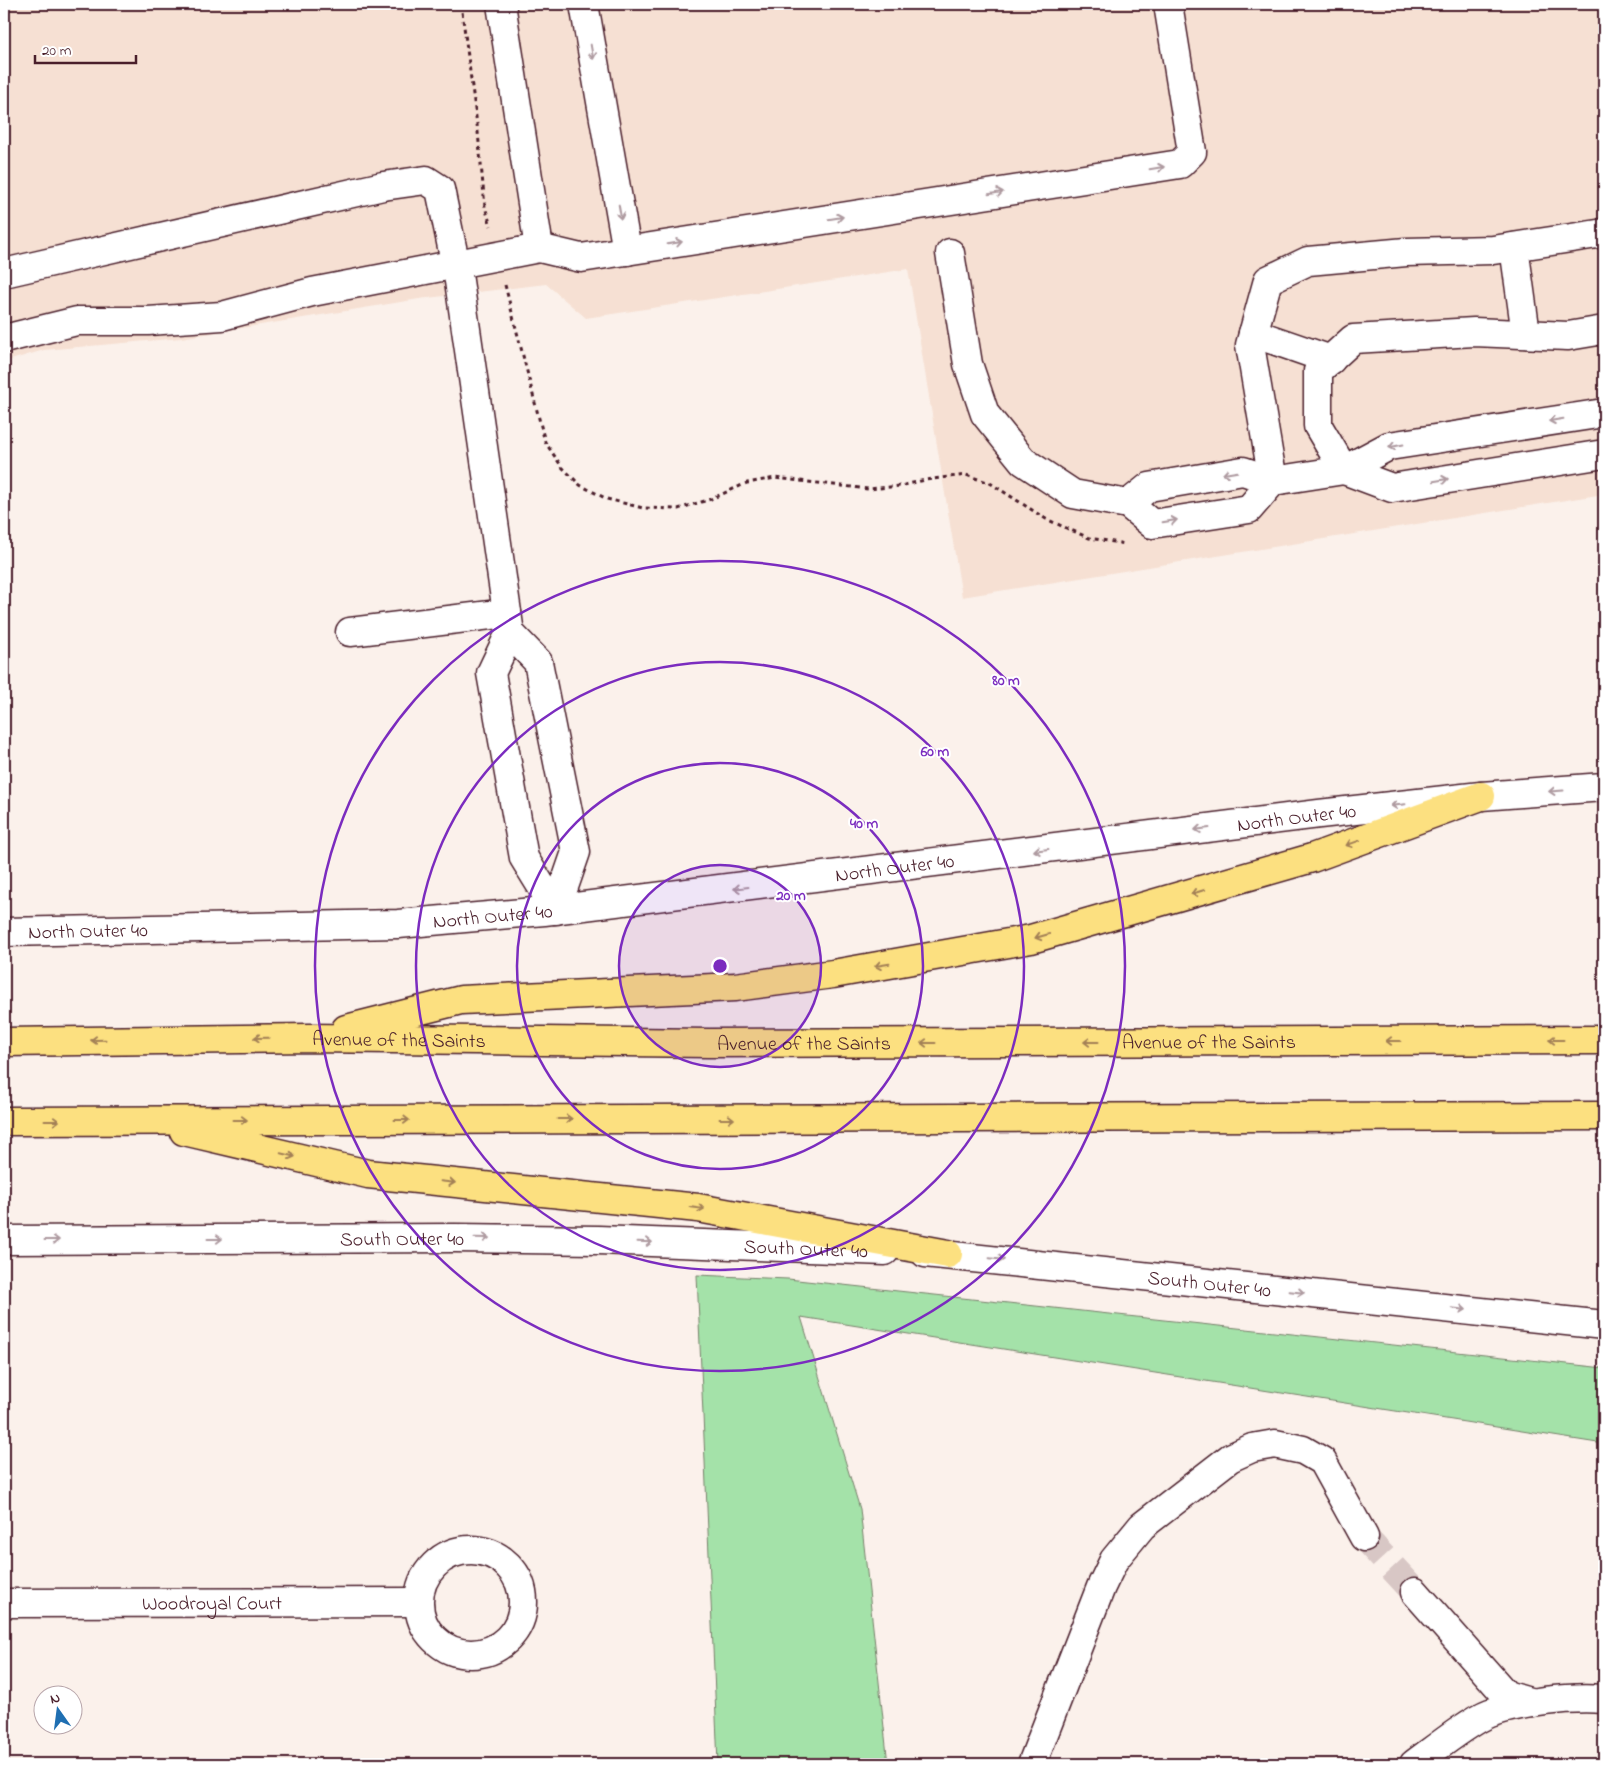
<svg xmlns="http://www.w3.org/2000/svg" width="1608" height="1768" viewBox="0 0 1608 1768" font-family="'Indie Flower',sans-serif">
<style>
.built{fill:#f6e0d3}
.green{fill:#a4e2a9;stroke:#77806a}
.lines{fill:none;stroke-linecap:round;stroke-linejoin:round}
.minor-tunnel{stroke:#d8c7c5;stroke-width:28;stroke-dasharray:28 14;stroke-linecap:butt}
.minor-casing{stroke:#4a1f2b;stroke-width:31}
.highway-casing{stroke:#4a1f2b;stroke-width:31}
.path{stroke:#4a1f2b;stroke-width:3;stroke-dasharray:4 4;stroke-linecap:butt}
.minor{stroke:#fff;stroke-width:28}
.highway{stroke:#fce080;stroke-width:28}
.oneway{stroke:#ae9aa0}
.oneway2{stroke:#a38056}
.ring{fill:none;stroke:#7b2cbf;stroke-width:2.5}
.labels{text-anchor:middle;stroke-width:4;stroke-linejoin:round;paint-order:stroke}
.street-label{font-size:20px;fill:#4a1f2b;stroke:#fff}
.centre{fill:#7b2cbf;stroke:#fff;stroke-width:2.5}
.ring-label{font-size:15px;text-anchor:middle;font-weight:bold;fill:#7b2cbf;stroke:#fff;stroke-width:4;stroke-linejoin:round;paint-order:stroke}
</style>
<rect width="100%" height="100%" fill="#fbf1eb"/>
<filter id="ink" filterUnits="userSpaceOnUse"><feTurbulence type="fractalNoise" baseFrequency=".02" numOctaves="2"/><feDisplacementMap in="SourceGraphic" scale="10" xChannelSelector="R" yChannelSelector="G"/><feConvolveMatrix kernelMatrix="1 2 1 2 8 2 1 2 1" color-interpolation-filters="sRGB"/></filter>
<g filter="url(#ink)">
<polygon class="built" points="4,4 1604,4 1604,494 962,597 908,269 586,318 546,284 419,299 181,338 44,350 4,362"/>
<polygon class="green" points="697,1275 788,1279 1604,1368 1604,1444 801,1317 860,1509 888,1764 718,1764"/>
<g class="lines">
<polyline class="minor-tunnel" points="1364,1537 1415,1592"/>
<defs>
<g id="minor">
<polyline points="584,4 627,251"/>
<polyline points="1604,233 1493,250 1406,252 1308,261 1268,280 1250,345 1273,481 1344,470 1389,446 1604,413"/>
<polyline points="1514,247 1526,334"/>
<polyline points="539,248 581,258 1180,164 1192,152 1168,4"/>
<polyline points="950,253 968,364 985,414 1023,461 1073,494 1128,504 1152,524 1249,509 1273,481 1243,471 1149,487 1128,504"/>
<polyline points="4,273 383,186 426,180 440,189 459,281 510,633"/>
<polyline points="1604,330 1568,336 1474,332 1353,339 1318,371 1318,426 1344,470 1392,488 1604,454"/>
<polyline points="1253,333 1331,360"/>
<polyline points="4,339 77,321 148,321 222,316 312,292 539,248 501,4"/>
<polyline points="350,632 507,613"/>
<polygon points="510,633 538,662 576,852 556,910 524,858 491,673"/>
<path id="s1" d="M4 932 398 924 544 911 1319 814 1481 796 1604 787"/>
<path id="s2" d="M4 1240 455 1238 598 1240 885 1251"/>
<path id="s3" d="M925 1253 1604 1325"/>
<circle cx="471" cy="1602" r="52"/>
<polyline points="1415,1592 1506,1695 1533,1703"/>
<path id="s4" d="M4 1603 418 1602"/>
<polyline points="1032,1764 1101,1587 1114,1560 1142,1526 1230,1458 1252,1448 1275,1444 1303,1450 1322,1461 1364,1537"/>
<path d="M1414 1764C1432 1751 1471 1720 1490 1713 1522 1702 1571 1696 1604 1699"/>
</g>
<g id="highway">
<polyline points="346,1029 461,1000 735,987 833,974 1031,939 1312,858 1481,796"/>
<path id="s5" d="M4 1042 310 1038 709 1043 1604 1040"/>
<polyline points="4,1121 1604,1116"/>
<polyline points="184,1131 368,1174 698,1208 948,1254"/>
</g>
</defs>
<use href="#minor" class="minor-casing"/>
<use href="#highway" class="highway-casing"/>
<g class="path">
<polyline points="461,4 478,132 485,207 491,226"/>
<polyline points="505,285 545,442 562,467 580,485 607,499 643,508 678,509 711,499 747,483 775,478 868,489 900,486 925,480 966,475 990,483 1046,519 1089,538 1126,544"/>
</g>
<use href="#minor" class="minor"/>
<use href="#highway" class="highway"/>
</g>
<defs><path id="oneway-shaft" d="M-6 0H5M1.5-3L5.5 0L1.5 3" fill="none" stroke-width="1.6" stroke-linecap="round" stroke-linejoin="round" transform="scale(1.25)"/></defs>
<g class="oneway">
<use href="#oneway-shaft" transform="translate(592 52) rotate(80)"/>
<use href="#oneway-shaft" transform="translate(1157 168) rotate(-9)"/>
<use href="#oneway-shaft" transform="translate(996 193) rotate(-9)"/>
<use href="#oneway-shaft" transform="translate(620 212) rotate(80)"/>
<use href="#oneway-shaft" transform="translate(836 218) rotate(-9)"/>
<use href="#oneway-shaft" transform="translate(675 243) rotate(-9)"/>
<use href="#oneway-shaft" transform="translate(1556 420) rotate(171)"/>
<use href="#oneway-shaft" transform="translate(1396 446) rotate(169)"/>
<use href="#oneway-shaft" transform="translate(1230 473) rotate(170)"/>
<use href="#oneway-shaft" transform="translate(1441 480) rotate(-9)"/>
<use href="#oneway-shaft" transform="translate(1170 521) rotate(-9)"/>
<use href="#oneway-shaft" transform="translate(1556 791) rotate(176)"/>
<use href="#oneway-shaft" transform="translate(1398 805) rotate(174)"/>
<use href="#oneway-shaft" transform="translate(1202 829) rotate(173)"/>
<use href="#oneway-shaft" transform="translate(1041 850) rotate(173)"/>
<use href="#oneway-shaft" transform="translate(741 888) rotate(173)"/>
<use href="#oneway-shaft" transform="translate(482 1238) rotate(1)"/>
<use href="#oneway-shaft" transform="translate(215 1239)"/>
<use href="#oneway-shaft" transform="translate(52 1240)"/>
<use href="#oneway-shaft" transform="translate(645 1242) rotate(2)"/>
<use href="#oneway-shaft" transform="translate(997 1259) rotate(6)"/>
<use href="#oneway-shaft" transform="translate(1297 1292) rotate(6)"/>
<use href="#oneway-shaft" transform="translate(1459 1309) rotate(6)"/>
</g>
<g class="oneway2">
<use href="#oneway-shaft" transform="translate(1353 843) rotate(160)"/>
<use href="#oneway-shaft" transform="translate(1198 892) rotate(163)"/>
<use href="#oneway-shaft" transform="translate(1042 936) rotate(164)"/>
<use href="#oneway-shaft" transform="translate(882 965) rotate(170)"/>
<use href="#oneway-shaft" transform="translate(261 1038) rotate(179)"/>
<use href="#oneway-shaft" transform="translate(98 1040) rotate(179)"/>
<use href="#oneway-shaft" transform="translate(1556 1040) rotate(180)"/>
<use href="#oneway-shaft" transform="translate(1393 1041) rotate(180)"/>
<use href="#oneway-shaft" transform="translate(1091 1042) rotate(180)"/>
<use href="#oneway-shaft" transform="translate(928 1043) rotate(-180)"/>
<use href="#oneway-shaft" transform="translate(565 1119)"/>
<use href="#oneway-shaft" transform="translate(727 1119)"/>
<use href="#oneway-shaft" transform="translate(240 1120)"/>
<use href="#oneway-shaft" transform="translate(402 1120)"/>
<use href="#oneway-shaft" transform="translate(52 1121)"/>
<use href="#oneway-shaft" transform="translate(288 1155) rotate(13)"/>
<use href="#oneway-shaft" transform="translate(448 1182) rotate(6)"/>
<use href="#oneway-shaft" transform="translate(697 1208) rotate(8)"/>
</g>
</g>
<circle cx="720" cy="966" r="101" fill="#7b2cbf" fill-opacity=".12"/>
<g class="ring">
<circle cx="720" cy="966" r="101"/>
<circle cx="720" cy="966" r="203"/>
<circle cx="720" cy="966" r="304"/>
<circle cx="720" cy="966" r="405"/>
</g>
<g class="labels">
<g class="street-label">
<text dy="7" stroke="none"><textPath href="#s1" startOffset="1299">North Outer 40</textPath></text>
<text dy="7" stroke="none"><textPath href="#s1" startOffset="894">North Outer 40</textPath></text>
<text dy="7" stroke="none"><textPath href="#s1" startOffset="489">North Outer 40</textPath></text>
<text dy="7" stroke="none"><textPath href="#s1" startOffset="84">North Outer 40</textPath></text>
<text dy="7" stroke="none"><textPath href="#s5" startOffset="395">Avenue of the Saints</textPath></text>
<text dy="7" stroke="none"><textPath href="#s5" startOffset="1205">Avenue of the Saints</textPath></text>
<text dy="7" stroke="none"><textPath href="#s5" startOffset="800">Avenue of the Saints</textPath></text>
<text dy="7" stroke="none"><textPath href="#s2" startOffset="398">South Outer 40</textPath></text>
<text dy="7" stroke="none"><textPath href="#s2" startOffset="802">South Outer 40</textPath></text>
<text dy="7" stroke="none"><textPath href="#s3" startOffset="286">South Outer 40</textPath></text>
<text dy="7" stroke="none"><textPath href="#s4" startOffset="208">Woodroyal Court</textPath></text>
</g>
</g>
<circle cx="720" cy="966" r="8" class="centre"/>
<g class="ring-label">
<text x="1006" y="685">80 m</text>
<text x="935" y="756">60 m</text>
<text x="864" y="828">40 m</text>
<text x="791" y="900">20 m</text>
</g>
<rect width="1608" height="1768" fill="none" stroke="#fff" stroke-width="20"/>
<rect x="10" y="10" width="1588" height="1748" fill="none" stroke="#4a1f2b" stroke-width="2" filter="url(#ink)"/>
<g transform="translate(58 1710) rotate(346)"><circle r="24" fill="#ffffff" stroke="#b7a5aa"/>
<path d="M0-4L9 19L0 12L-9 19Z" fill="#1f6fb2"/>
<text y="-8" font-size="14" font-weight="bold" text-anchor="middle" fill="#4a1f2b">N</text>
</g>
<path d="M35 55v8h101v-8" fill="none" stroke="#4a1f2b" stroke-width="2.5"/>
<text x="42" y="55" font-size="15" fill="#4a1f2b" stroke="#ffffff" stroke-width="4" paint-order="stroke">20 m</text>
</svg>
